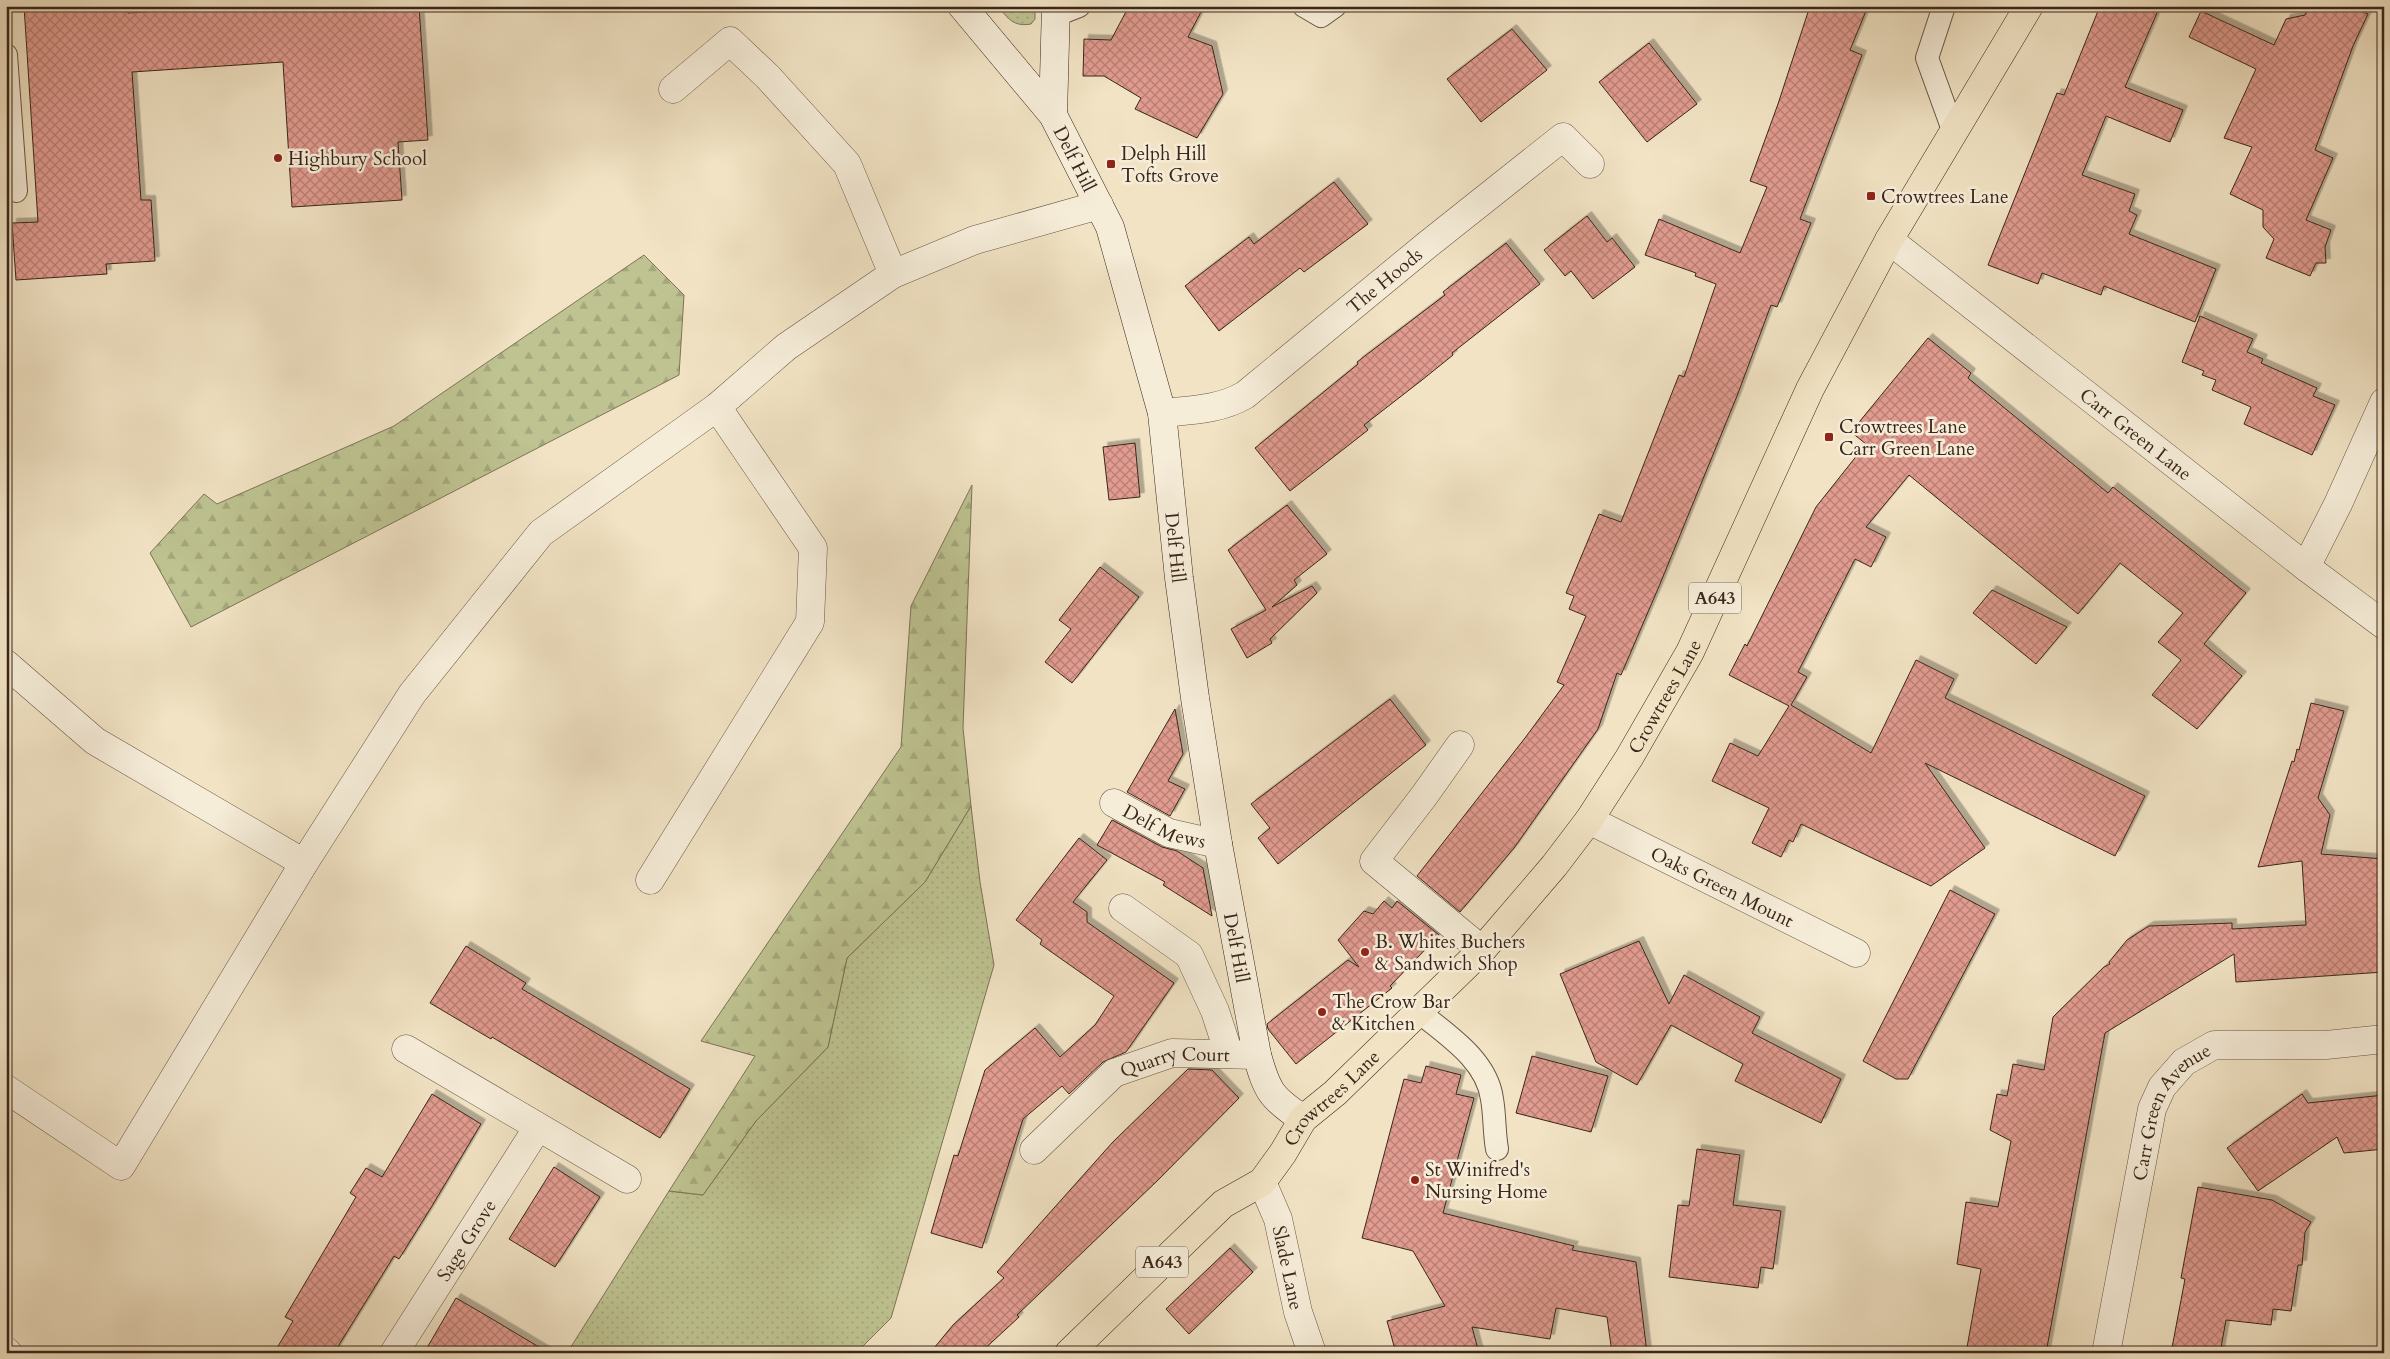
<svg xmlns="http://www.w3.org/2000/svg" width="2390" height="1359" viewBox="0 0 2390 1359" font-family="Cardo,serif">
<style>
.grass{fill:url(#grass-dots);stroke:#7c7456}
.forest{fill:url(#forest-firs);stroke:#7c7456}
.building{fill:url(#building-cross-hatch);stroke:#3a261a;filter:url(#shadow)}
.lines{fill:none;stroke-linecap:round;stroke-linejoin:round}
.lane-casing{stroke:#685544;stroke-width:24}
.street-casing{stroke:#685544;stroke-width:29}
.secondary-casing{stroke:#3a261a;stroke-width:29}
.primary-casing{stroke:#3a261a;stroke-width:29}
.lane{stroke:#f6edd9;stroke-width:22}
.street{stroke:#f6edd9;stroke-width:28}
.secondary{stroke:#f6edd9;stroke-width:28}
.primary{stroke:#f1e3c4;stroke-width:28}
.poi-dot{fill:#8f2418;stroke:#f6edd9;stroke-width:2}
.labels{text-anchor:middle;stroke-width:5;stroke-linejoin:round;paint-order:stroke}
.shield{fill:#f6edd9;stroke:#726253;stroke-width:1}
.shield-label{font-size:18px;font-weight:bold;fill:#3a261a}
.poi-label{font-size:19px;fill:#3a261a;stroke:#f6edd9;text-anchor:start}
.street-label{font-size:19px;fill:#3a261a;stroke:#f6edd9}
</style>
<defs>
<pattern id="grass-dots" width="8" height="8" patternUnits="userSpaceOnUse" patternTransform="scale(1.25)"><rect width="8" height="8" fill="#bec391"/><path d="M2 2h.1M6 6h.1" fill="none" stroke="#a4a77c" stroke-width="1.8" stroke-linecap="round"/></pattern>
<pattern id="forest-firs" width="22" height="20" patternUnits="userSpaceOnUse" patternTransform="scale(1.25)"><rect width="22" height="20" fill="#bec391"/><path d="M5 1l3.5 6h-7zM16 11l3.5 6h-7z" fill="#a4a77c"/></pattern>
<pattern id="building-cross-hatch" width="8" height="8" patternUnits="userSpaceOnUse" patternTransform="scale(1.25)"><rect width="8" height="8" fill="#e19b8f"/><path d="M0 0l8 8M0 8l8-8" fill="none" stroke="#b77e74"/></pattern>
<filter id="shadow"><feDropShadow dx="4.5" dy="-4.5" stdDeviation="0" flood-color="#0004"/></filter>
</defs>
<rect width="100%" height="100%" fill="#f1e3c4"/>
<filter id="stains"><feTurbulence type="fractalNoise" baseFrequency=".004" numOctaves="4"/><feColorMatrix values="0 0 0 0 .2 0 0 0 0 .09 0 0 0 0 .02 0 0 0 .5 -.17"/></filter>
<radialGradient id="worn" r=".72"><stop offset=".6" stop-color="#630" stop-opacity="0"/><stop offset="1" stop-color="#630" stop-opacity=".3"/></radialGradient>
<g class="grass">
<path d="M998 6H1035V19L1031 24C1014 27 1008 19 998 6Z"/>
<polygon points="971,806 980,882 994,965 891,1318 856,1353 570,1353 569,1350 669,1191 703,1195 756,1121 828,1047 847,958 925,882"/>
</g>
<g class="forest">
<polygon points="644,255 684,295 679,375 191,627 150,553 204,494 217,504 394,426"/>
<polygon points="972,485 963,728 971,806 925,882 847,958 828,1047 756,1121 703,1195 669,1191 755,1056 701,1041 901,747 911,606"/>
</g>
<g class="building">
<polygon points="24,6 127,6 128,13 236,6 419,6 428,140 398,142 402,200 292,207 283,62 132,72 141,200 151,200 155,261 106,264 107,274 16,280 12,223 38,222"/>
<polygon points="1129,6 1204,6 1188,37 1212,46 1223,94 1197,138 1135,109 1141,98 1104,76 1083,76 1084,39 1111,40"/>
<polygon points="1810,6 1868,6 1850,50 1862,55 1800,219 1811,223 1777,307 1771,305 1737,396 1660,584 1621,675 1617,673 1598,729 1514,848 1460,912 1417,876 1525,738 1564,685 1557,682 1586,616 1569,609 1574,596 1566,593 1599,514 1621,522 1679,375 1684,377 1716,284 1695,276 1696,273 1645,255 1659,219 1740,253 1767,187 1750,181 1778,104"/>
<polygon points="2100,6 2160,6 2125,87 2183,110 2170,142 2106,116 2082,175 2135,194 2129,211 2137,215 2129,234 2216,269 2195,322 2104,286 2101,295 2042,273 2038,284 1988,265 2057,93 2064,95"/>
<polygon points="2309,6 2348,6 2368,14 2353,46 2315,150 2333,158 2306,220 2331,230 2325,247 2326,263 2316,263 2310,276 2266,258 2274,239 2263,227 2263,210 2230,194 2252,147 2224,138 2256,69 2189,37 2201,11 2274,45 2286,19 2305,15"/>
<polygon points="1512,29 1547,70 1481,122 1447,79"/>
<polygon points="1649,43 1697,104 1647,142 1599,82"/>
<polygon points="1334,182 1368,224 1304,272 1300,268 1219,331 1185,286 1249,237 1254,244"/>
<polygon points="1587,216 1607,242 1612,238 1635,267 1593,299 1571,271 1565,276 1544,250"/>
<polygon points="1506,243 1540,284 1452,353 1453,355 1422,380 1364,425 1368,430 1290,491 1255,448 1358,364 1357,362 1445,295 1443,292"/>
<polygon points="2200,316 2253,339 2247,352 2263,359 2261,363 2317,388 2313,396 2335,405 2312,455 2244,424 2251,407 2212,390 2216,380 2202,375 2204,371 2182,362"/>
<polygon points="1928,338 1971,373 1968,378 2108,493 2113,487 2246,593 2204,644 2242,676 2197,729 2152,695 2181,660 2158,642 2183,613 2120,563 2078,614 1909,475 1866,527 1886,537 1871,567 1855,559 1798,672 1807,677 1791,705 1871,753 1916,660 1954,679 1945,698 2145,796 2115,856 1925,763 1985,848 1931,886 1801,824 1793,842 1789,840 1781,857 1752,843 1769,808 1712,781 1730,743 1758,756 1789,706 1729,675 1745,644 1747,646 1816,507 1866,444 1851,432"/>
<polygon points="1135,443 1140,497 1109,500 1103,447"/>
<polygon points="1287,505 1327,554 1294,580 1297,585 1272,607 1312,586 1317,593 1270,639 1272,643 1247,658 1231,629 1266,610 1228,550"/>
<polygon points="1100,567 1139,597 1072,683 1045,662 1071,629 1059,620"/>
<polygon points="1992,590 2067,627 2036,664 1973,613"/>
<polygon points="1390,699 1426,745 1278,864 1258,838 1270,828 1251,804"/>
<polygon points="2311,703 2344,711 2318,798 2330,815 2321,854 2384,859 2384,972 2236,982 2234,954 2105,1033 2046,1353 1966,1353 1981,1269 1957,1264 1966,1202 1998,1207 2011,1141 1990,1130 1997,1094 2007,1096 2013,1064 2044,1070 2053,1017 2104,967 2110,964 2109,962 2127,940 2149,926 2232,923 2232,929 2306,925 2302,861 2258,867 2292,761 2294,762 2297,749 2299,750"/>
<polygon points="1175,709 1183,754 1168,781 1185,789 1170,816 1127,792"/>
<polygon points="1112,820 1162,847 1177,851 1203,868 1212,916 1163,885 1165,882 1097,845"/>
<polygon points="1079,838 1107,860 1073,902 1087,912 1087,922 1174,983 1126,1052 1103,1062 1069,1094 1062,1086 1023,1119 982,1248 931,1233 954,1155 958,1156 985,1070 1035,1028 1060,1057 1095,1025 1114,996 1040,944 1042,940 1016,920"/>
<polygon points="1950,890 1995,914 1908,1079 1896,1079 1863,1061"/>
<polygon points="1384,901 1392,908 1397,901 1439,935 1390,986 1392,988 1296,1064 1268,1029 1267,1024 1348,960 1359,967 1338,940 1364,911 1373,914"/>
<polygon points="1639,941 1669,1004 1684,975 1760,1017 1752,1033 1841,1079 1821,1123 1735,1081 1743,1064 1671,1025 1637,1085 1596,1062 1560,974"/>
<polygon points="466,946 526,983 522,989 690,1089 660,1138 492,1037 491,1039 430,1003"/>
<polygon points="1532,1056 1608,1076 1591,1132 1516,1113"/>
<polygon points="1426,1066 1461,1075 1456,1094 1474,1098 1443,1213 1574,1246 1572,1250 1636,1262 1647,1353 1612,1353 1607,1317 1556,1308 1550,1339 1472,1327 1479,1353 1396,1353 1387,1321 1445,1306 1413,1251 1362,1238 1404,1079 1421,1083"/>
<polygon points="1188,1069 1212,1070 1239,1098 1157,1181 1017,1315 1019,1317 980,1353 930,1353 953,1325 1004,1278 997,1272 1112,1143"/>
<polygon points="432,1094 481,1124 432,1206 399,1259 394,1256 334,1353 274,1353 293,1321 285,1317 356,1197 350,1193 366,1168 382,1177"/>
<polygon points="2302,1094 2308,1103 2384,1095 2384,1149 2344,1153 2337,1137 2258,1191 2227,1148"/>
<polygon points="1697,1149 1740,1155 1733,1205 1781,1211 1773,1269 1761,1267 1758,1288 1669,1277 1678,1205 1689,1206"/>
<polygon points="554,1167 600,1197 555,1267 509,1239"/>
<polygon points="2198,1187 2272,1200 2311,1222 2305,1232 2302,1265 2298,1265 2291,1311 2273,1309 2271,1325 2226,1320 2220,1353 2171,1353 2185,1279 2181,1278"/>
<polygon points="1230,1248 1253,1272 1189,1334 1166,1309"/>
<polygon points="456,1298 482,1313 549,1353 424,1353"/>
</g>
<g class="lines">
<defs>
<g id="lane">
<polyline points="1304,6 1321,16 1335,6"/>
<polyline points="1944,6 1927,58 1953,130"/>
<polyline points="1056,15 1079,6"/>
<polyline points="6,55 16,191"/>
<path d="M1419 1012C1447 1035 1487 1060 1492 1099 1495 1116 1494 1132 1497 1149"/>
</g>
<g id="street">
<polyline points="673,89 730,41 768,77 847,164 893,274"/>
<path id="s1" d="M1889 240 2306 567 2384 625"/>
<path id="s2" d="M1162 413C1191 410 1219 410 1245 395L1427 245 1563 137 1590 164"/>
<polyline points="2306,567 2338,504 2384,402"/>
<polyline points="6,664 95,741 304,863"/>
<polyline points="1460,745 1424,796 1374,861 1482,950"/>
<path id="s3" d="M1114 803 1169 833 1218 844"/>
<path id="s4" d="M1589 820 1856 953"/>
<polyline points="650,880 810,622 813,548 717,407"/>
<polyline points="1123,908 1189,955 1215,1011 1229,1054"/>
<polyline points="406,1049 627,1179"/>
<polyline points="6,1089 121,1166 304,863 412,694 541,533 717,407 786,347 893,274 975,240 1099,205"/>
<path id="s5" d="M1034 1150 1114 1073 1172 1053 1257 1055"/>
<path id="s6" d="M1262 1182 1278 1219 1298 1312 1312 1353"/>
<polyline points="6,1351 8,1353"/>
<path id="s7" d="M394 1353 538 1127"/>
<path id="s8" d="M2106 1353 2152 1109 2162 1087 2184 1062 2214 1045H2326L2384 1039"/>
</g>
<g id="secondary">
<path id="s9" d="M962 6 1053 115 1110 227 1162 413 1179 578 1195 698 1218 844 1257 1055C1267 1091 1271 1098 1303 1119"/>
<polyline points="1053,115 1056,6"/>
</g>
<g id="primary">
<path id="s10" d="M1069 1353 1223 1204 1262 1182 1283 1153 1303 1119 1335 1093 1482 950 1554 866 1589 820 1629 758 1690 652 1810 389 1889 240 2029 6"/>
</g>
</defs>
<use href="#lane" class="lane-casing"/>
<use href="#street" class="street-casing"/>
<use href="#secondary" class="secondary-casing"/>
<use href="#primary" class="primary-casing"/>
<use href="#lane" class="lane"/>
<use href="#street" class="street"/>
<use href="#secondary" class="secondary"/>
<use href="#primary" class="primary"/>
</g>
<g class="poi-dot">
<circle cx="278" cy="158" r="5"/>
<rect x="1106" y="159" width="10" height="10" rx="2.5"/>
<rect x="1866" y="191" width="10" height="10" rx="2.5"/>
<rect x="1824" y="432" width="10" height="10" rx="2.5"/>
<circle cx="1365" cy="952" r="5"/>
<circle cx="1322" cy="1012" r="5"/>
<circle cx="1415" cy="1180" r="5"/>
</g>
<g class="labels">
<g class="shield">
<rect x="1689" y="582.5" width="52" height="31" rx="4"/>
<rect x="1136" y="1246.5" width="52" height="31" rx="4"/>
</g>
<g class="shield-label">
<text x="1715" y="604">A643</text>
<text x="1162" y="1268">A643</text>
</g>
<g class="poi-label">
<text x="1121" y="160">Delph Hill<tspan x="1121" dy="22">Tofts Grove</tspan></text>
<text x="288" y="165">Highbury School</text>
<text x="1881" y="203">Crowtrees Lane</text>
<text x="1839" y="433">Crowtrees Lane<tspan x="1839" dy="22">Carr Green Lane</tspan></text>
<text x="1375" y="948">B. Whites Buchers<tspan x="1375" dy="22">&amp; Sandwich Shop</tspan></text>
<text x="1332" y="1008">The Crow Bar<tspan x="1332" dy="22">&amp; Kitchen</tspan></text>
<text x="1425" y="1176">St Winifred's<tspan x="1425" dy="22">Nursing Home</tspan></text>
</g>
<g class="street-label">
<text dy="7" stroke="none"><textPath href="#s9" startOffset="191">Delf Hill</textPath></text>
<text dy="7" stroke="none"><textPath href="#s2" startOffset="266">The Hoods</textPath></text>
<text dy="7" stroke="none"><textPath href="#s1" startOffset="314">Carr Green Lane</textPath></text>
<text dy="7" stroke="none"><textPath href="#s9" startOffset="596">Delf Hill</textPath></text>
<text dy="7" stroke="none"><textPath href="#s10" startOffset="894">Crowtrees Lane</textPath></text>
<text dy="7" stroke="none"><textPath href="#s3" startOffset="56">Delf Mews</textPath></text>
<text dy="7" stroke="none"><textPath href="#s4" startOffset="149">Oaks Green Mount</textPath></text>
<text dy="7" stroke="none"><textPath href="#s9" startOffset="1001">Delf Hill</textPath></text>
<text dy="7" stroke="none"><textPath href="#s5" startOffset="174">Quarry Court</textPath></text>
<text dy="7" stroke="none"><textPath href="#s10" startOffset="369">Crowtrees Lane</textPath></text>
<text dy="7" stroke="none"><textPath href="#s8" startOffset="255">Carr Green Avenue</textPath></text>
<text dy="7" stroke="none"><textPath href="#s7" startOffset="134">Sage Grove</textPath></text>
<text dy="7" stroke="none"><textPath href="#s6" startOffset="90">Slade Lane</textPath></text>
</g>
</g>
<rect width="2390" height="1359" fill="none" stroke="#f1e3c4" stroke-width="25"/>
<rect x="8" y="8" width="2375" height="1344" fill="none" stroke="#3a261a" stroke-width="2.5"/>
<rect x="12" y="12" width="2365" height="1334" fill="none" stroke="#3a261a"/>
<rect width="100%" height="100%" filter="url(#stains)"/>
<rect width="100%" height="100%" fill="url(#worn)"/>
</svg>
